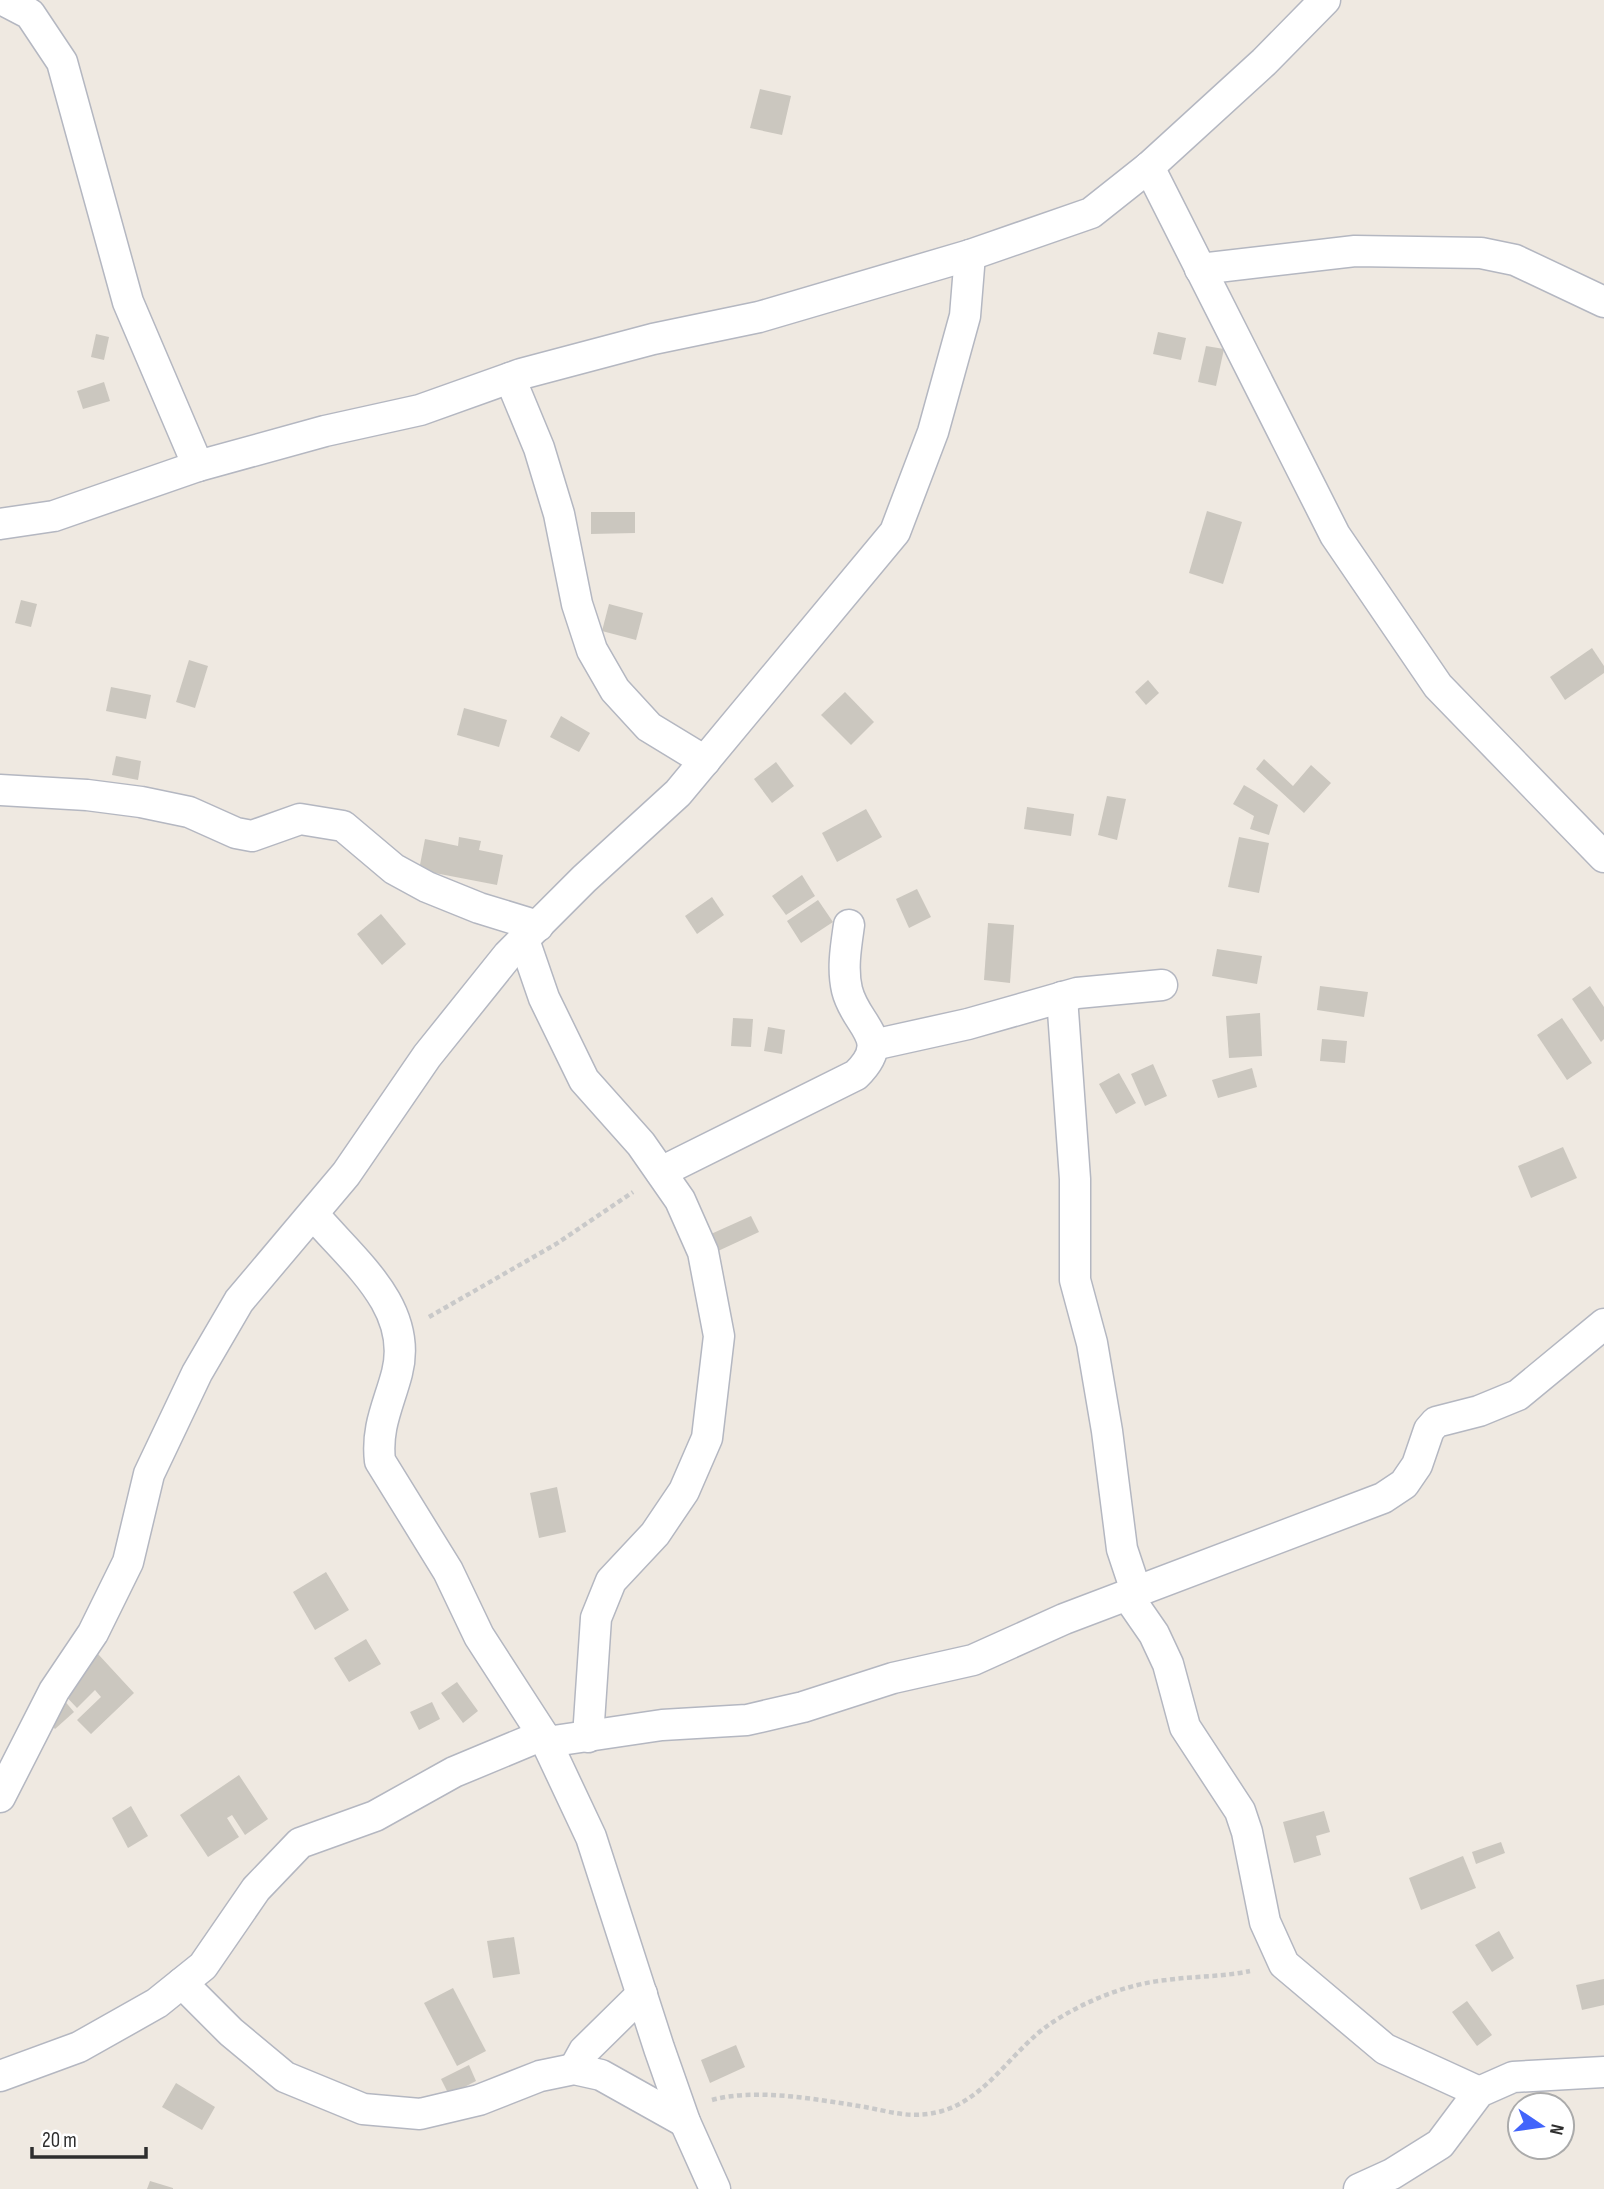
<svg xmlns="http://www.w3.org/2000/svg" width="1604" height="2189" viewBox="0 0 1604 2189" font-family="'Sofia Sans Condensed',sans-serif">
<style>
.building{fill:#cbc7bf}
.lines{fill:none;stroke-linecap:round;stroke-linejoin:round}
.minor-casing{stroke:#b4b7c1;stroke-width:33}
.path{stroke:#c9c9c9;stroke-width:4.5;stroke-dasharray:5 3.5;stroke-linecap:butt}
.minor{stroke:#fff;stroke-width:30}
</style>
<rect width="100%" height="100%" fill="#efe9e1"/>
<g class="building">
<polygon points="760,89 791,96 782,135 750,128"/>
<polygon points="1158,332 1186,338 1181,360 1153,354"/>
<polygon points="96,334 109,337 104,360 91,357"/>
<polygon points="1206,346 1224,349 1216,386 1198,382"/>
<polygon points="104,382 110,401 83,409 77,391"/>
<polygon points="1207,511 1242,522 1223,584 1189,573"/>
<polygon points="591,512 635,512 635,533 591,534"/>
<polygon points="21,600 37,604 31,627 15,623"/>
<polygon points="609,604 643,613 636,640 602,631"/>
<polygon points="1592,648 1604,666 1604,673 1565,700 1550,677"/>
<polygon points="189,660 208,666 195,708 176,702"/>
<polygon points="1148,680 1159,693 1146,705 1135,692"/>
<polygon points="111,687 151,695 146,719 106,711"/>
<polygon points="845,692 874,722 851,745 821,715"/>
<polygon points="464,708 507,720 499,747 457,735"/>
<polygon points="561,716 590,733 579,752 550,737"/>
<polygon points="116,756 141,761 138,780 112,775"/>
<polygon points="1264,759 1293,786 1311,765 1331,783 1304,813 1256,769"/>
<polygon points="776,762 794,786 772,803 754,779"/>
<polygon points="1244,785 1278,805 1269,835 1250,829 1254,816 1233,804"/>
<polygon points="1107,796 1126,799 1117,840 1098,835"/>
<polygon points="1027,807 1074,814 1071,836 1024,829"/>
<polygon points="866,809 882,837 837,862 822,833"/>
<polygon points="459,837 481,841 479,850 503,855 497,885 419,870 425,839 458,846"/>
<polygon points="1239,837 1269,843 1259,893 1228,887"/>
<polygon points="802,875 815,896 786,915 772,896"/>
<polygon points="917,889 931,917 909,928 896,899"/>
<polygon points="712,897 724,915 697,934 685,916"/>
<polygon points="818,900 833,922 801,943 787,921"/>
<polygon points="381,914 406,944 382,965 357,934"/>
<polygon points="988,923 1014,925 1010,983 984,980"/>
<polygon points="1217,949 1262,956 1257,984 1212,976"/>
<polygon points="1320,986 1368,992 1364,1017 1317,1010"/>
<polygon points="1590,986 1604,1007 1604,1039 1601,1042 1572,999"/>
<polygon points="1260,1013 1262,1056 1229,1058 1226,1016"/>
<polygon points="733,1018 753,1019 751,1047 731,1046"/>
<polygon points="1562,1018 1592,1063 1567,1080 1537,1035"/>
<polygon points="768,1027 785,1030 782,1054 764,1051"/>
<polygon points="1322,1039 1347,1041 1345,1063 1320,1061"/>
<polygon points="1153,1064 1167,1096 1145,1106 1131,1074"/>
<polygon points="1252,1068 1257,1087 1218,1098 1212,1080"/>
<polygon points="1119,1073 1136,1103 1116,1114 1099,1084"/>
<polygon points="1563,1147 1577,1178 1531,1198 1518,1166"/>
<polygon points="751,1216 759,1232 718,1251 711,1234"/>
<polygon points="557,1487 566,1532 539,1538 530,1493"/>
<polygon points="326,1572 349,1610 315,1630 293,1592"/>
<polygon points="366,1639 381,1664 349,1682 334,1658"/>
<polygon points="98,1654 134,1693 91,1734 77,1720 101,1697 95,1690 77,1708 59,1689"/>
<polygon points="457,1682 478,1711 463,1723 441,1693"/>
<polygon points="63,1699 74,1712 55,1729 43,1716"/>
<polygon points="432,1702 440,1719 419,1730 410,1712"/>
<polygon points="239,1775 268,1819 245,1835 232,1815 227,1818 239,1837 208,1857 180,1815"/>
<polygon points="131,1806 148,1836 128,1848 112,1818"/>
<polygon points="1324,1811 1330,1832 1316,1836 1321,1855 1294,1863 1283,1822"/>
<polygon points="1501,1842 1505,1853 1476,1864 1472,1852"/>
<polygon points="1463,1856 1476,1888 1421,1910 1409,1878"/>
<polygon points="1499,1931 1514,1958 1492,1972 1475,1945"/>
<polygon points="514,1937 520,1974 493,1978 487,1941"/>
<polygon points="1604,1979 1604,2005 1582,2010 1576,1985"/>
<polygon points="453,1988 486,2051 457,2066 424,2003"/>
<polygon points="1467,2001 1492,2035 1477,2046 1452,2012"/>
<polygon points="736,2045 745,2067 710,2083 701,2060"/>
<polygon points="469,2065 476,2081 449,2095 441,2079"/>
<polygon points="176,2083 215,2107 202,2130 162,2107"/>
<polygon points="150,2181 173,2188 173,2189 147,2189"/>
</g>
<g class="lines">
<defs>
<g id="minor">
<polyline points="3,0 30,14 62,62 128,302 198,466"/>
<polyline points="1149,167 1335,535 1438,686 1604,857"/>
<polyline points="1200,269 1355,251 1481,253 1515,260 1604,302"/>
<polyline points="510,378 539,448 559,514 577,604 592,650 615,690 649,727 705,761"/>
<polyline points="0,524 54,516 198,466 325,431 420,410 521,374 653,339 759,317 970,255 1091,213 1149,167 1264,62 1325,0"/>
<polyline points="0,790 87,795 141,802 189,812 236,833 252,836 300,819 343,826 394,869 427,887 479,908 538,926"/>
<polyline points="524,940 544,998 584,1080 641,1144 680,1200 703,1252 719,1336 707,1438 684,1491 655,1534 611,1581 596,1618 588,1737"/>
<polyline points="1062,997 1075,1179 1075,1280 1092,1343 1107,1431 1122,1549 1136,1591"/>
<polyline points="873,1045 968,1024 1077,993 1162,985"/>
<path d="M661 1172 856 1075C894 1038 856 1027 847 990 842 969 846 946 849 925"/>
<path d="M314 1215C352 1260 414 1307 397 1373 389 1404 376 1427 380 1461L448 1571 479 1636 543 1735 591 1837 659 2048 685 2122 715 2189"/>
<polyline points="1127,1595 1154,1634 1168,1664 1185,1727 1240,1811 1247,1832 1265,1922 1284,1964 1385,2049 1479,2092"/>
<polyline points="547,1742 662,1725 747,1720 803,1707 893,1678 973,1660 1064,1619 1383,1498 1404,1484 1417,1465 1429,1430 1436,1422 1479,1411 1518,1395 1604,1324"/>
<polyline points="0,1797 54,1691 93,1633 128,1562 149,1474 197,1373 239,1301 346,1174 427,1056 508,955 584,879 678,793 895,532 933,432 965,316 970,255"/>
<polyline points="182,1983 231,2032 285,2077 363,2109 420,2114 479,2100 540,2076 574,2069 601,2075 685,2122"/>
<polyline points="574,2069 584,2051 642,1994"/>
<polyline points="0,2076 79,2047 157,2003 203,1966 256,1889 300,1843 375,1816 454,1772 543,1735"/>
<polyline points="1359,2189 1392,2174 1440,2144 1479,2092 1513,2077 1604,2072"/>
</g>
</defs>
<use href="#minor" class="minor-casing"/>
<g class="path">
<polyline points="429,1317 556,1244 633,1192"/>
<path d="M712 2100C754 2088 815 2099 859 2106 890 2111 910 2120 942 2111 988 2098 1014 2047 1053 2022 1085 2001 1127 1984 1166 1980 1195 1976 1222 1977 1250 1971"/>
</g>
<use href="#minor" class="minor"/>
</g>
<g transform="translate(1541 2126) rotate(103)"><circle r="33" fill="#ffffff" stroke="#ababab" stroke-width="2"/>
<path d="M0-5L12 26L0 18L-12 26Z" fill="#4264fb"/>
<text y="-10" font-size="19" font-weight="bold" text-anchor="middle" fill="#2e2e2e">N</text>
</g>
<path d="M32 2147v10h114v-10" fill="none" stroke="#2e2e2e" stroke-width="3.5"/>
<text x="42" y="2147" font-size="21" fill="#2e2e2e" stroke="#ffffff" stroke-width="5" paint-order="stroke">20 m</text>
</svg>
